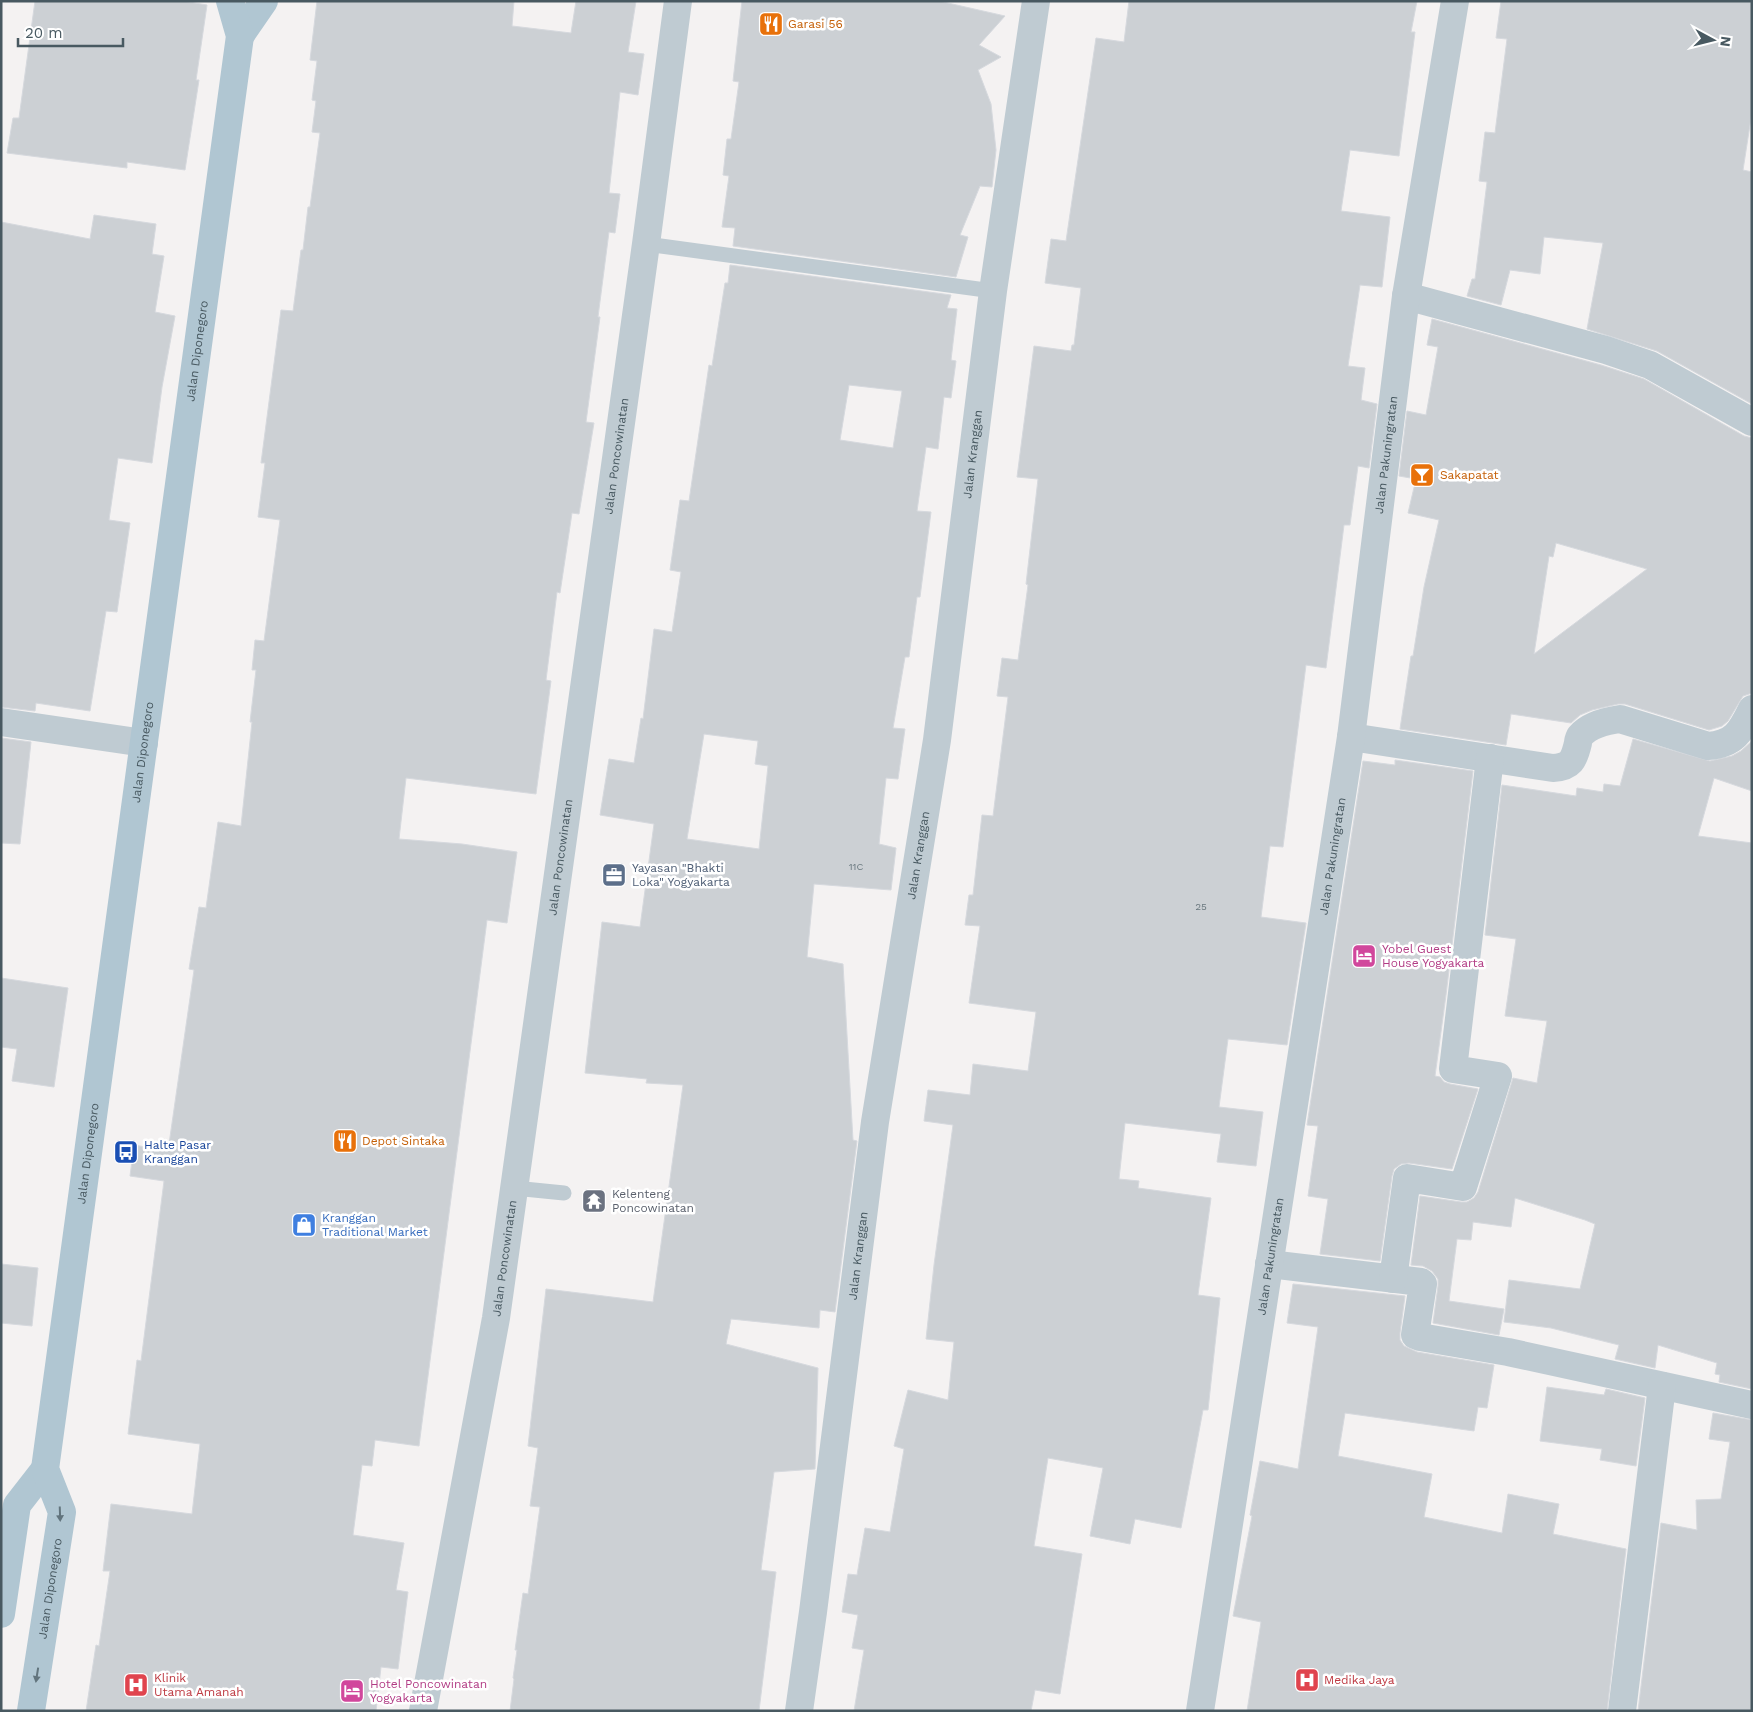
<svg xmlns="http://www.w3.org/2000/svg" width="1753" height="1712" viewBox="0 0 1753 1712" font-family="'Work Sans',sans-serif">
<style>
.building{fill:#ccd0d4;stroke:#d6d9de;fill-rule:evenodd}
.lines{fill:none;stroke-linecap:round;stroke-linejoin:round}
.lane{stroke:#bfcbd2;stroke-width:15}
.street{stroke:#bfcbd2;stroke-width:28}
.primary{stroke:#b0c6d2;stroke-width:28}
.oneway{fill:#62747d}
.labels{text-anchor:middle;stroke-width:5;stroke-linejoin:round;paint-order:stroke}
.number-label{font-size:10px;fill:#69777e}
.food-label{font-size:12px;fill:#c56008;stroke:#fff;text-anchor:start}
.street-label{font-size:12px;fill:#485961;stroke:#fff}
.service-label{font-size:12px;fill:#4e5e75;stroke:#fff;text-anchor:start}
.hotel-label{font-size:12px;fill:#b23c85;stroke:#fff;text-anchor:start}
.transit-label{font-size:12px;fill:#164399;stroke:#fff;text-anchor:start}
.worship-label{font-size:12px;fill:#5b616d;stroke:#fff;text-anchor:start}
.shop-label{font-size:12px;fill:#366cbe;stroke:#fff;text-anchor:start}
.health-label{font-size:12px;fill:#be3a42;stroke:#fff;text-anchor:start}
</style>
<rect width="100%" height="100%" fill="#f4f2f2"/>
<g class="building">
<polygon points="35,1 183,1 207,5 196,80 199,80 185,170 127,162 127,168 7,153 13,118 19,118"/>
<polygon points="317,1 514,1 512,26 571,33 576,1 636,1 628,52 644,54 638,95 620,92 609,193 620,194 615,233 609,232 598,317 600,317 586,422 594,423 579,514 572,513 560,593 557,592 546,680 551,681 536,794 406,778 399,839 462,844 517,852 507,923 487,920 419,1446 375,1440 372,1466 362,1465 353,1535 404,1543 396,1590 408,1592 398,1669 381,1667 376,1711 86,1711 96,1645 99,1646 110,1571 103,1571 111,1504 192,1514 200,1444 128,1434 137,1360 141,1361 164,1181 130,1176 134,1145 168,1151 194,970 189,969 199,907 206,908 218,822 241,826 252,722 250,722 256,670 252,670 255,640 264,641 280,520 258,517 265,463 261,463 281,310 293,311 301,250 303,250 308,207 310,207 320,133 312,132 316,101 312,100 317,61 310,60"/>
<polygon points="742,1 939,1 1005,16 979,45 1001,57 978,70 991,104 996,150 992,187 980,186 960,235 968,237 956,277 733,246 735,228 722,227 729,176 723,175 727,139 731,139 739,82 733,81"/>
<polygon points="1129,1 1417,1 1411,32 1415,32 1399,156 1350,150 1341,211 1390,217 1382,287 1360,285 1348,366 1365,368 1361,400 1377,404 1369,468 1358,466 1350,525 1344,525 1326,668 1306,665 1283,847 1270,846 1261,917 1306,923 1287,1045 1228,1039 1219,1107 1263,1112 1256,1166 1217,1162 1221,1134 1125,1123 1119,1179 1139,1181 1138,1188 1211,1198 1198,1295 1220,1298 1208,1410 1203,1410 1181,1528 1135,1519 1130,1544 1090,1536 1103,1468 1048,1458 1034,1546 1082,1554 1060,1694 1035,1690 1031,1711 854,1711 864,1650 852,1648 858,1615 842,1612 848,1574 857,1575 865,1528 890,1532 904,1449 894,1446 908,1390 948,1400 954,1342 926,1339 934,1265 953,1125 924,1121 928,1090 970,1095 973,1064 1028,1071 1036,1012 969,1003 980,926 965,925 969,895 973,895 982,815 993,816 1008,697 997,696 1002,658 1018,660 1028,585 1026,584 1038,479 1017,477 1034,346 1071,351 1072,345 1074,345 1081,288 1045,283 1051,239 1066,241 1096,38 1124,42"/>
<polygon points="1501,1 1752,1 1752,112 1743,170 1752,172 1752,404 1657,351 1587,329 1603,243 1544,237 1540,274 1510,270 1501,305 1467,296 1472,279 1475,279 1487,182 1479,181 1485,132 1495,133 1507,39 1496,38"/>
<polygon points="94,215 156,224 152,254 164,256 155,312 175,316 162,387 152,463 118,458 109,520 130,523 117,612 106,611 90,711 36,703 35,711 1,707 1,222 90,239"/>
<path d="M730 265 951 295 947 308 957 309 951 360 956 361 951 398 944 397 938 449 926 447 917 511 931 512 920 597H917L909 657H905L893 728 905 729 898 779 886 778 879 844 896 848 891 890 814 884 807 957 843 964 853 1140 857 1141 835 1312 820 1310 819 1328 731 1319 726 1344 818 1368 815 1469 774 1472 761 1570 776 1572 759 1711H510L514 1679 513 1678 517 1650H515L523 1593 528 1594 540 1507 530 1506 538 1448 528 1446 546 1289 653 1302 683 1085 646 1083 647 1079 585 1073 602 922 640 927 654 824 600 815 609 759 634 763 641 718 643 719 654 629 672 632 681 572 670 570 680 500 689 501 709 365 712 366 725 283H728ZM849 385 902 391 893 448 840 440ZM704 734 758 741 755 764 768 766 759 849 687 839Z"/>
<path d="M1432 319 1601 365 1644 379 1744 436 1752 438V693L1743 696 1728 721 1722 726 1709 730 1625 704H1618L1592 710 1580 715 1571 723 1511 714 1506 745 1400 729 1411 656H1413L1424 587 1439 520 1408 513 1416 479 1399 476 1407 411 1426 415 1438 347 1427 345ZM1556 543 1647 569 1534 654 1549 556 1553 557Z"/>
<polygon points="1,738 31,742 20,844 1,843"/>
<polygon points="1633,739 1710,761 1732,756 1741,751 1752,741 1752,791 1714,778 1698,836 1752,843 1752,1389 1719,1382 1720,1375 1715,1374 1717,1363 1658,1345 1655,1368 1615,1359 1619,1345 1551,1328 1504,1322 1509,1280 1580,1289 1595,1224 1585,1220 1515,1198 1511,1227 1473,1222 1471,1240 1457,1239 1449,1301 1504,1309 1499,1335 1433,1323 1438,1286 1438,1279 1432,1271 1423,1266 1411,1265 1420,1196 1461,1202 1467,1202 1474,1198 1478,1192 1513,1078 1537,1083 1547,1021 1505,1016 1516,939 1485,935 1502,785 1576,796 1577,788 1603,792 1604,784 1620,786"/>
<polygon points="1395,760 1473,771 1446,995 1435,1076 1440,1077 1444,1082 1450,1084 1478,1089 1452,1169 1409,1163 1401,1164 1394,1169 1392,1176 1380,1261 1320,1254 1328,1199 1308,1196 1318,1126 1307,1125 1363,761 1395,765"/>
<polygon points="1,978 68,988 54,1087 12,1081 17,1049 1,1047"/>
<polygon points="1,1264 38,1268 32,1326 1,1323"/>
<polygon points="1293,1284 1405,1296 1400,1333 1400,1340 1404,1346 1417,1352 1494,1365 1487,1408 1478,1407 1474,1431 1345,1413 1338,1456 1432,1474 1424,1517 1502,1533 1508,1494 1559,1504 1553,1534 1626,1549 1607,1711 1247,1711 1261,1622 1233,1616 1252,1516 1250,1515 1260,1461 1298,1469 1318,1327 1287,1323"/>
<polygon points="1547,1387 1604,1395 1606,1389 1645,1398 1636,1466 1600,1460 1602,1449 1540,1441"/>
<polygon points="1713,1413 1752,1420 1752,1711 1638,1711 1661,1523 1697,1530 1696,1500 1721,1499 1730,1442 1709,1439"/>
</g>
<g class="lines">
<g class="lane">
<polyline points="646,244 993,291"/>
<polyline points="514,1188 564,1193"/>
</g>
<g class="street">
<polyline points="1406,296 1606,350 1650,365 1752,422"/>
<polyline points="1,722 144,743"/>
<path d="M1351 737 1553 768C1571 767 1574 760 1578 743 1578 741 1579 738 1580 736 1589 725 1606 721 1620 719L1708 746C1735 744 1741 731 1752 709"/>
<polyline points="1269,1264 1421,1282 1423,1284 1415,1335 1420,1337 1508,1352 1752,1405"/>
<polyline points="1393,1279 1407,1178 1463,1187 1498,1076 1453,1069 1490,758"/>
<path id="s1" d="M423 1711 496 1318 646 244 678 1"/>
<path id="s2" d="M799 1711 813 1612 875 1122 937 740 993 291 1036 1"/>
<path id="s3" d="M1200 1711 1351 737 1406 296 1455 1"/>
<polyline points="1622,1711 1662,1386"/>
</g>
<g class="primary">
<polyline points="240,36 264,1"/>
<polyline points="1,1614 17,1505 45,1469"/>
<path id="s4" d="M31 1711 62 1512 45 1469 240 36 230 1"/>
</g>
</g>
<defs><path id="oneway-solid" d="M-6-.8H1V-3.2L6.5 0L1 3.2V.8H-6Z" transform="scale(1.25)"/></defs>
<g class="oneway">
<use href="#oneway-solid" transform="translate(60 1514) rotate(88)"/>
<use href="#oneway-solid" transform="translate(37 1675) rotate(99)"/>
</g>
<defs>
<symbol id="restaurant-square" viewBox="-11 -11 22 22"><rect x="-9" y="-9" width="18" height="18" rx="4" fill="#e8710a" stroke="#fff"/><path d="M-5-6h1v4h1v-4h1v4h1v-4h1v5L-1.5 .5V6h-2V.5L-5-1ZM5-6V6H3V1.5H1.5Q1.5-4 5-6Z" fill="#fff"/></symbol>
<symbol id="bar-square" viewBox="-11 -11 22 22"><rect x="-9" y="-9" width="18" height="18" rx="4" fill="#e8710a" stroke="#fff"/><path d="M-6-5H6L.8 .8V4.5H3.5V6h-7V4.5H-.8V.8Z" fill="#fff"/></symbol>
<symbol id="office-square" viewBox="-11 -11 22 22"><rect x="-9" y="-9" width="18" height="18" rx="4" fill="#5c6f8a" stroke="#fff"/><path d="M-6-3h4V-5.5h4V-3h4V5H-6ZM-1-4.5V-3h2v-1.5ZM-6 0V1H6V0Z" fill="#fff"/></symbol>
<symbol id="hotel-square" viewBox="-11 -11 22 22"><rect x="-9" y="-9" width="18" height="18" rx="4" fill="#d1479c" stroke="#fff"/><path d="M-6-4.5h1.5V1H6V5H4.5V3h-9V5H-6ZM-4 0a1.8 1.8 0 1 1 3.6 0ZM.5 0V-2.5h3Q6-2.5 6 0Z" fill="#fff"/></symbol>
<symbol id="bus-square" viewBox="-11 -11 22 22"><rect x="-9" y="-9" width="18" height="18" rx="4" fill="#1a4fb4" stroke="#fff"/><path d="M-5-6H5V4H4V6H2V4H-2V6H-4V4H-5ZM-3.5-4V0h7V-4ZM-3.5 1.2v1.5H-2V1.2ZM2 1.2v1.5H3.5V1.2Z" fill="#fff"/></symbol>
<symbol id="temple-square" viewBox="-11 -11 22 22"><rect x="-9" y="-9" width="18" height="18" rx="4" fill="#6b7280" stroke="#fff"/><path d="M0-6L5-2H3V0L6.5 2.5H4V6H1.5V3h-3V6H-4V2.5H-6.5L-3 0V-2H-5Z" fill="#fff"/></symbol>
<symbol id="shop-square" viewBox="-11 -11 22 22"><rect x="-9" y="-9" width="18" height="18" rx="4" fill="#3f7fe0" stroke="#fff"/><path d="M-5-2.5h2.3a2.7 3.5 0 0 1 5.4 0H5L5.5 6h-11ZM-1.5-2.5h3a1.5 2.3 0 0 0-3 0Z" fill="#fff"/></symbol>
<symbol id="hospital-square" viewBox="-11 -11 22 22"><rect x="-9" y="-9" width="18" height="18" rx="4" fill="#e0444e" stroke="#fff"/><path d="M-5-5h3v3.5h4V-5h3V5h-3V1.5h-4V5h-3Z" fill="#fff"/></symbol>
</defs>
<g fill-rule="evenodd">
<use href="#restaurant-square" x="757" y="10" width="28" height="28"/>
<use href="#bar-square" x="1408" y="461" width="28" height="28"/>
<use href="#office-square" x="600" y="861" width="28" height="28"/>
<use href="#hotel-square" x="1350" y="942" width="28" height="28"/>
<use href="#restaurant-square" x="331" y="1127" width="28" height="28"/>
<use href="#bus-square" x="112" y="1138" width="28" height="28"/>
<use href="#temple-square" x="580" y="1187" width="28" height="28"/>
<use href="#shop-square" x="290" y="1211" width="28" height="28"/>
<use href="#hospital-square" x="1293" y="1666" width="28" height="28"/>
<use href="#hospital-square" x="122" y="1671" width="28" height="28"/>
<use href="#hotel-square" x="338" y="1677" width="28" height="28"/>
</g>
<g class="labels">
<g class="number-label">
<text x="856" y="870">11C</text>
<text x="1201" y="910">25</text>
</g>
<g class="food-label">
<text x="788" y="28">Garasi 56</text>
<text x="1440" y="479">Sakapatat</text>
<text x="362" y="1145">Depot Sintaka</text>
</g>
<g class="street-label">
<text dy="4" stroke="none"><textPath href="#s4" startOffset="1376">Jalan Diponegoro</textPath></text>
<text dy="4" stroke="none"><textPath href="#s2" startOffset="1269">Jalan Kranggan</textPath></text>
<text dy="4" stroke="none"><textPath href="#s3" startOffset="1270">Jalan Pakuningratan</textPath></text>
<text dy="4" stroke="none"><textPath href="#s1" startOffset="1270">Jalan Poncowinatan</textPath></text>
<text dy="4" stroke="none"><textPath href="#s4" startOffset="971">Jalan Diponegoro</textPath></text>
<text dy="4" stroke="none"><textPath href="#s2" startOffset="864">Jalan Kranggan</textPath></text>
<text dy="4" stroke="none"><textPath href="#s3" startOffset="865">Jalan Pakuningratan</textPath></text>
<text dy="4" stroke="none"><textPath href="#s1" startOffset="865">Jalan Poncowinatan</textPath></text>
<text dy="4" stroke="none"><textPath href="#s4" startOffset="566">Jalan Diponegoro</textPath></text>
<text dy="4" stroke="none"><textPath href="#s2" startOffset="459">Jalan Kranggan</textPath></text>
<text dy="4" stroke="none"><textPath href="#s3" startOffset="460">Jalan Pakuningratan</textPath></text>
<text dy="4" stroke="none"><textPath href="#s1" startOffset="460">Jalan Poncowinatan</textPath></text>
<text dy="4" stroke="none"><textPath href="#s4" startOffset="124">Jalan Diponegoro</textPath></text>
</g>
<g class="service-label">
<text x="632" y="872">Yayasan "Bhakti<tspan x="632" dy="14">Loka" Yogyakarta</tspan></text>
</g>
<g class="hotel-label">
<text x="1382" y="953">Yobel Guest<tspan x="1382" dy="14">House Yogyakarta</tspan></text>
<text x="370" y="1688">Hotel Poncowinatan<tspan x="370" dy="14">Yogyakarta</tspan></text>
</g>
<g class="transit-label">
<text x="144" y="1149">Halte Pasar<tspan x="144" dy="14">Kranggan</tspan></text>
</g>
<g class="worship-label">
<text x="612" y="1198">Kelenteng<tspan x="612" dy="14">Poncowinatan</tspan></text>
</g>
<g class="shop-label">
<text x="322" y="1222">Kranggan<tspan x="322" dy="14">Traditional Market</tspan></text>
</g>
<g class="health-label">
<text x="154" y="1682">Klinik<tspan x="154" dy="14">Utama Amanah</tspan></text>
<text x="1324" y="1684">Medika Jaya</text>
</g>
</g>
<rect width="1753" height="1712" fill="none" stroke="#485961" stroke-width="5"/>
<g transform="translate(1713 40) rotate(97)" stroke="#ffffff" stroke-width="4" paint-order="stroke">
<path d="M0-4L9 19L0 12L-9 19Z" fill="#485961"/>
<text y="-8" font-size="14" font-weight="bold" text-anchor="middle" fill="#485961">N</text>
</g>
<path d="M18 38v8h105v-8" fill="none" stroke="#485961" stroke-width="2.5"/>
<text x="25" y="38" font-size="15" fill="#485961" stroke="#ffffff" stroke-width="4" paint-order="stroke">20 m</text>
</svg>
